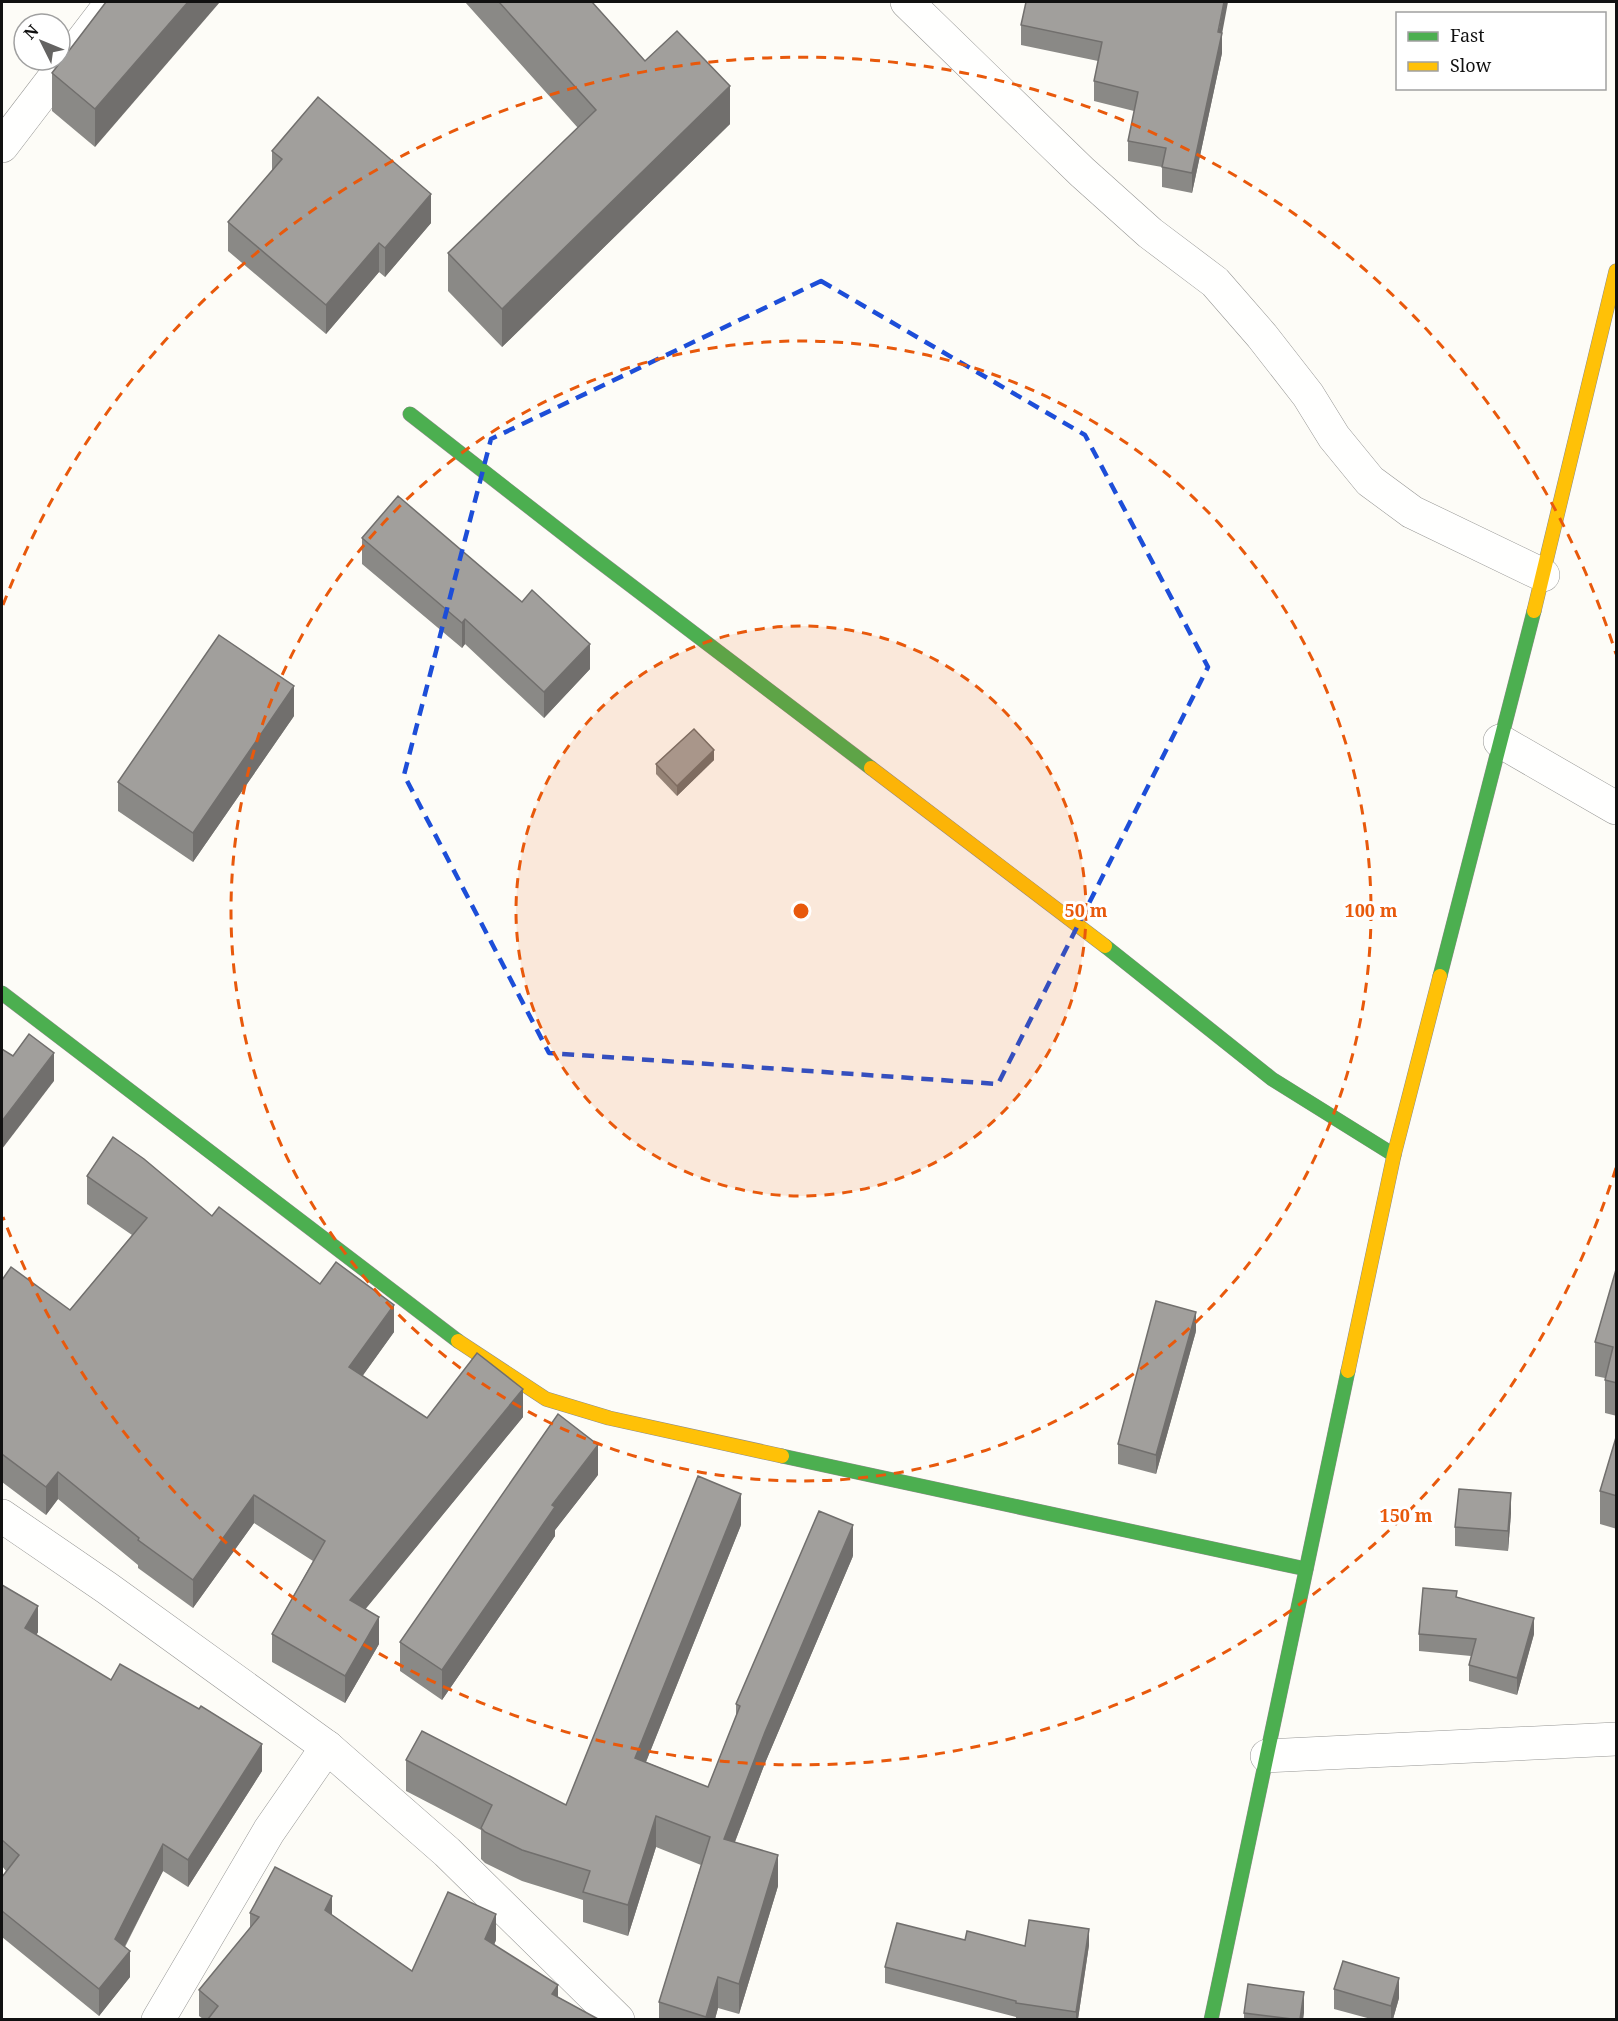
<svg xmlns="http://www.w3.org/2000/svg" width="1618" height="2021" viewBox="0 0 1618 2021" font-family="'Noto Serif',serif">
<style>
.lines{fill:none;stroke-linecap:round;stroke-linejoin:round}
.street-casing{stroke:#979795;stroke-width:34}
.fast-casing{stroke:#8e8d8b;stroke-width:15}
.slow-casing{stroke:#8e8d8b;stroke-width:15}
.street{stroke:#fffffe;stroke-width:33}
.fast{stroke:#4caf50;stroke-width:14}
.slow{stroke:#ffc107;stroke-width:14}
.wall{fill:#8a8986}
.shaded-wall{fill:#716f6d}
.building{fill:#a19f9c;stroke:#716f6d;stroke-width:1.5}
.marked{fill:none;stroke:#1d4ed8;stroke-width:4.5;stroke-dasharray:12 8;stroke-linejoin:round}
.ring{fill:none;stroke:#e8590c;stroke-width:3;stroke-dasharray:10 8}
.centre{fill:#e8590c;stroke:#fff;stroke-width:3}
.ring-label{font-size:18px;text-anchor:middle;font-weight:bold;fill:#e8590c;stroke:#fff;stroke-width:6;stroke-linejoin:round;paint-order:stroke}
</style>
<rect width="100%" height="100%" fill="#fdfcf7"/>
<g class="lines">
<defs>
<g id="street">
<polyline points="907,2 1082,172 1150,233 1215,282 1262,336 1308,395 1334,437 1370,481 1412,512 1543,575"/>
<polyline points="2,146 112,2"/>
<polyline points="1500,741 1616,808"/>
<polyline points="2,1516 107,1588 327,1747 447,1852 618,2020"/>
<polyline points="1267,1756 1616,1739"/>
<polyline points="158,2020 269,1831 327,1747"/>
</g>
<g id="fast">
<polyline points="410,414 587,552 871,768"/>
<polyline points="1105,946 1272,1079 1394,1155"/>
<polyline points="1440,976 1534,611"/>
<polyline points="2,993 458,1341"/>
<polyline points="782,1456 1306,1569"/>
<polyline points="1211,2020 1348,1371"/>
</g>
<g id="slow">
<polyline points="1534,611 1616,271"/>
<polyline points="871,768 1105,946"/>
<polyline points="458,1341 546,1399 609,1418 782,1456"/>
<polyline points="1348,1371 1394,1155 1440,976"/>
</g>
</defs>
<use href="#street" class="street-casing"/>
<use href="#fast" class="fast-casing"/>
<use href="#slow" class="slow-casing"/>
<use href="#street" class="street"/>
<use href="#fast" class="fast"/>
<use href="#slow" class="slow"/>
</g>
<g class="wall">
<polygon points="106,2 95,147 52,111 52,73"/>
<polygon points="465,2 592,2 645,61 730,124 502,347 448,291 448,253 578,128"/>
<polygon points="1021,25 1222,34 1222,53 1192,193 1162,187 1162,167 1128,161 1128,141 1134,111 1094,101 1094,81 1098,61 1021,45"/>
<polygon points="272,151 431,223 385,277 379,272 326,334 228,251 228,222 272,171"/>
<polygon points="362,538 522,602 590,669 544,718 465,644 462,648 362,564"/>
<polygon points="294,716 193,862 118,811 118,782"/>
<polygon points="714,760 677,796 656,774 656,764"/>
<polygon points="87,1176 212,1216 320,1284 394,1332 362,1376 427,1418 523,1417 365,1609 379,1644 345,1703 272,1662 272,1634 313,1561 254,1523 193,1608 138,1568 138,1565 58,1499 46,1515 2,1482 2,1280 70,1310 132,1235 87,1204"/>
<polygon points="1617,1266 1617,1416 1605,1413 1605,1378 1595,1376 1595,1342"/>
<polygon points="1196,1331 1156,1474 1118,1464 1118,1444"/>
<polygon points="1617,1434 1617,1529 1600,1524 1600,1491"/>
<polygon points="598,1475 555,1530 555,1536 442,1700 400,1671 400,1642"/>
<polygon points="1511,1513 1508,1551 1455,1546 1455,1527"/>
<polygon points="741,1525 646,1762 708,1787 736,1716 736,1704 853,1556 765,1763 735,1842 778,1886 739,2014 718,2008 715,2019 659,2019 659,2002 701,1865 656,1847 628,1936 583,1922 583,1900 522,1881 485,1863 481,1859 481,1830 406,1791 406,1760 566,1805"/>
<polygon points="2,1585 38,1632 36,1635 262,1771 188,1887 163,1871 125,1947 130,1977 99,2016 2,1937 2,1877 6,1871 2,1866"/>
<polygon points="1457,1597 1534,1634 1517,1695 1469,1681 1469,1665 1471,1656 1419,1651 1419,1634"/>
<polygon points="250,1913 332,1915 412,1971 496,1940 494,1945 558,1997 598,2019 203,2019 199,2016 199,1990 250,1928"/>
<polygon points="965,1940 1025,1946 1089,1945 1078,2019 1016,2019 1016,2017 885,1983 885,1967"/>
<polygon points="1334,1989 1399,1998 1393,2019 1371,2019 1334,2009"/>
<polygon points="1304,2012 1303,2019 1244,2019 1244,2013"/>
</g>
<g class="shaded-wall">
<polygon points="188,2 220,2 95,147 95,109"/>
<polygon points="1224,2 1228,2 1222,34 1222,53 1192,193 1192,173"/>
<polygon points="730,86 730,124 502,347 502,309"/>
<polygon points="431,194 431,223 385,277 385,248"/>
<polygon points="379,243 379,272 326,334 326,305"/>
<polygon points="465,619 465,644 462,648 462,623"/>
<polygon points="590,644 590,669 544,718 544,692"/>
<polygon points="294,686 294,716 193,862 193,833"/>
<polygon points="714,750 714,760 677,796 677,786"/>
<polygon points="54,1053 54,1081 2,1149 2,1121"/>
<polygon points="394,1305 394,1332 349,1395 349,1367"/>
<polygon points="1196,1312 1196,1331 1156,1474 1156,1455"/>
<polygon points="523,1389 523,1417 350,1628 350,1600"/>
<polygon points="598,1445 598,1475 555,1530 555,1536 442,1700 442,1670 552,1505"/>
<polygon points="58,1472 58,1499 46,1515 46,1487"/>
<polygon points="1511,1493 1511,1513 1508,1551 1508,1531"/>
<polygon points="741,1494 741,1525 635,1789 635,1758"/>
<polygon points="254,1495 254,1523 193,1608 193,1580"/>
<polygon points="853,1525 853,1556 765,1763 724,1870 724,1839 765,1732"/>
<polygon points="38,1606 38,1632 25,1655 25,1628"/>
<polygon points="379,1617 379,1644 345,1703 345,1676"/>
<polygon points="1534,1618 1534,1634 1517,1695 1517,1678"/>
<polygon points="262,1744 262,1771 188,1887 188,1860"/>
<polygon points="656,1816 656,1847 628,1936 628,1905"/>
<polygon points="163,1844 163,1871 115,1965 115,1939"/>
<polygon points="778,1855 778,1886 739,2014 739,1984"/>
<polygon points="332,1896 332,1922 325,1910"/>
<polygon points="496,1914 496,1940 485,1965 485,1939"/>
<polygon points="1089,1929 1089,1945 1078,2019 1076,2019 1076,2012"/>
<polygon points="130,1951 130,1977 99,2016 99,1989"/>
<polygon points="718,1977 718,2008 715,2019 706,2019"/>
<polygon points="1399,1978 1399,1998 1393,2019 1391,2019 1391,2006"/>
<polygon points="558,1985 558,2011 552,1994"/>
<polygon points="1304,1992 1304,2012 1303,2019 1300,2019"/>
</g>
<g class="building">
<polygon points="106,2 188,2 95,109 52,73"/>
<polygon points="499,2 592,2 645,61 677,31 730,86 502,309 448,253 596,110"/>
<polygon points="1026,2 1224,2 1218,32 1222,33 1192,173 1162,167 1166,148 1128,141 1138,92 1094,81 1102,42 1021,25"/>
<polygon points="318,97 431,194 385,248 379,243 326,305 228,222 282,159 272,151"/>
<polygon points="398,496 522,602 532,590 590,644 544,692 465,619 462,623 362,538"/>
<polygon points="219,635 294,686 193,833 118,782"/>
<polygon points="694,729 714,750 677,786 656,764"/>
<polygon points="29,1034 54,1053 2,1121 2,1049 13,1056"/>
<polygon points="113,1137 144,1159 212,1216 219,1207 320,1284 336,1262 394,1305 349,1367 427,1418 477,1353 523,1389 350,1600 379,1617 345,1676 272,1634 325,1541 254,1495 193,1580 138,1540 139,1538 58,1472 46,1487 2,1454 2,1280 11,1267 70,1310 147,1218 87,1176"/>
<polygon points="1617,1266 1617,1383 1605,1380 1613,1347 1595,1342"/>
<polygon points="1156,1301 1196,1312 1156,1455 1118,1444"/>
<polygon points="558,1414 598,1445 552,1505 555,1507 442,1670 400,1642"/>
<polygon points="1617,1434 1617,1496 1600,1491"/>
<polygon points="698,1476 741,1494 635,1758 708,1787 740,1706 736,1704 819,1511 853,1525 765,1732 724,1839 778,1855 739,1984 718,1977 706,2017 659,2002 710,1837 656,1816 628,1905 583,1892 590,1871 522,1850 485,1832 481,1828 492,1805 406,1760 422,1731 566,1805"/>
<polygon points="1459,1489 1511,1493 1508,1531 1455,1527"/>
<polygon points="2,1585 38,1606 25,1628 111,1680 120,1664 199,1709 201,1706 262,1744 188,1860 163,1844 115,1939 130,1951 99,1989 2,1911 2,1877 19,1855 2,1840"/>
<polygon points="1423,1588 1457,1591 1456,1597 1534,1618 1517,1678 1469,1665 1476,1639 1419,1634"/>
<polygon points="275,1867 332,1896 325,1910 412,1971 448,1892 496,1914 485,1939 558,1985 552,1994 598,2019 208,2019 218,2006 199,1990 259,1917 250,1913"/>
<polygon points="1029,1920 1089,1929 1076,2012 1016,2003 1016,2001 885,1967 897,1923 965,1940 967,1931 1025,1946"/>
<polygon points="1343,1961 1399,1978 1391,2006 1334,1989"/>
<polygon points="1248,1984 1304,1992 1300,2019 1292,2019 1244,2013"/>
</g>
<path class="marked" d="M821 281 1085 435 1208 667 998 1084 549 1053 404 775 491 439Z"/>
<circle cx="801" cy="911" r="285" fill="#e8590c" fill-opacity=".12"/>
<g class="ring">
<circle cx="801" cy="911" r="285"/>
<circle cx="801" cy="911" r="570"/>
<path d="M1616 1168A855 855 0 0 1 3 1217M3 605A855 855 0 0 1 1616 654"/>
</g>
<circle cx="801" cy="911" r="9" class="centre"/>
<g class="ring-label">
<text x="1086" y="917">50 m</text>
<text x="1371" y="917">100 m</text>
<text x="1406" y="1522">150 m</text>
</g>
<rect width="1618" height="2021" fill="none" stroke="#111111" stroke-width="6"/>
<rect x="1396" y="12" width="210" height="78" fill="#ffffff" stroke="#a0a0a0" stroke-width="1.5"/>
<rect x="1408" y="32" width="30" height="9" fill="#4caf50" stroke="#a0a0a0" stroke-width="1.5"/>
<text x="1450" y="42" font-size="18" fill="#111111">Fast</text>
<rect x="1408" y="62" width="30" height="9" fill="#ffc107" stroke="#a0a0a0" stroke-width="1.5"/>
<text x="1450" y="72" font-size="18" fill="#111111">Slow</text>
<g transform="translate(42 42) rotate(313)"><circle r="28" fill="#ffffff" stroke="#a0a0a0" stroke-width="1.5"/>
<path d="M0-4.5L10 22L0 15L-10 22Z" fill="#646362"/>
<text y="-9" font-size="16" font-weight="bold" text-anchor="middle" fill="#111111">N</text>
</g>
</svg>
